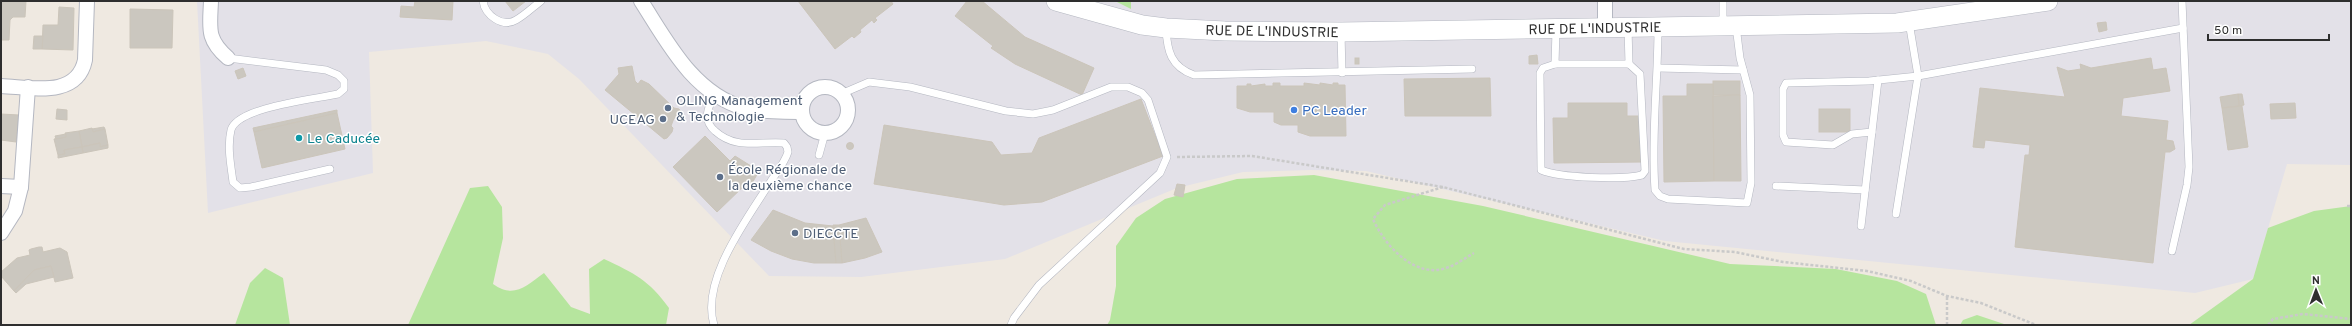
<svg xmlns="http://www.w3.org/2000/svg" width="2352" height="326" viewBox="0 0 2352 326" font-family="Overpass,sans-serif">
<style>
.industrial{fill:#e3e1e8}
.green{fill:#b6e59e}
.building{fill:#cbc7bf;stroke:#cbc5ba}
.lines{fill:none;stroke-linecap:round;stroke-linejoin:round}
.lane-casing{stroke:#b4b7c1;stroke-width:8}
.street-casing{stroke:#b4b7c1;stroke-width:16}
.secondary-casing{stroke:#b4b7c1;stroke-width:20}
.path{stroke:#c9c9c9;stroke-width:2.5;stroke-dasharray:3 2;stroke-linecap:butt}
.lane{stroke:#fff;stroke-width:7}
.street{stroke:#fff;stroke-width:14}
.secondary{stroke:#fff;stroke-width:19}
.service-dot{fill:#5c6f8a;stroke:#fff;stroke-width:1.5}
.shop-dot{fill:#3f7fe0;stroke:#fff;stroke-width:1.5}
.culture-dot{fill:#0f9aa8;stroke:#fff;stroke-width:1.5}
.labels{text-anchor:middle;stroke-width:3;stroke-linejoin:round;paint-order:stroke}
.street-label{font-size:14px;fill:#2e2e2e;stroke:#fff}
.service-label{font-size:14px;fill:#4e5e75;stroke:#fff;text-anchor:start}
.shop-label{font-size:14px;fill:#366cbe;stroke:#fff;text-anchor:start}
.culture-label{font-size:14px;fill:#0d838f;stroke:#fff;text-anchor:start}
</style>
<rect width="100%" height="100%" fill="#efe9e1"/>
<polygon class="industrial" points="197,1 2351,1 2351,165 2287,164 2253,279 2195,293 1665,241 1366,171 1310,170 1243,172 1177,188 1005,259 861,277 769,276 579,79 548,54 486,41 369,52 373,173 208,213"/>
<g class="green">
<polygon points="1115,1 1131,1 1131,9"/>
<polygon points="1314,175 1483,206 1730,264 1836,269 1897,281 1926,294 1936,325 1107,325 1110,320 1116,286 1116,246 1136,218 1165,199 1237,179"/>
<path d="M488 186 502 207 503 238 493 284C514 299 526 286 544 273L571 307 590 314 589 269 604 259C634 273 649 280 669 308L666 325H408L470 188Z"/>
<polygon points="2351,206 2351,325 2189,325 2253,279 2268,228 2314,211"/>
<polygon points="265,268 283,278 290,325 235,325 250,283"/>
<polygon points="1977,315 2007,325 1960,325 1963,320"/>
</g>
<g class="building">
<polygon points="1,1 26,1 25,17 13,17 10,20 9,40 1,40"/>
<polygon points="415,1 453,1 452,20 400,17 401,6 414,7"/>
<polygon points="505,1 526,1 513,11"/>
<polygon points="798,1 891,1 893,4 875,18 877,20 874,23 872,20 860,30 861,32 854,38 852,36 835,49"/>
<polygon points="967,1 982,1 1025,37 1094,68 1082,95 1015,64 991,48 993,46 955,16"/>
<polygon points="59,7 74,8 73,50 42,49 43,25 58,25"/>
<polygon points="130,9 173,10 172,48 130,48"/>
<polygon points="2106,22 2107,30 2099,32 2097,23"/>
<polygon points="34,36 43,36 42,49 33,49"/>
<polygon points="1537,55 1538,64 1529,64 1529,56"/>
<rect x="1355" y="58" width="4" height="6"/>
<polygon points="2151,58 2153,70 2166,68 2170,91 2123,98 2121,116 2168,121 2166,140 2173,141 2175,149 2170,152 2165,152 2153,263 2015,247 2025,155 2029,155 2030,145 1985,140 1984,148 1973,147 1980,88 2065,97 2057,67 2068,71 2081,69 2080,64 2091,68"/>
<polygon points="632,66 635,81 638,84 641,80 649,84 674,108 679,109 681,112 679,118 674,118 671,126 673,128 672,132 667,138 664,139 605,90 619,74 618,68"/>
<polygon points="243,68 246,76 238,79 235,71"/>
<polygon points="1490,78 1491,116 1405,116 1404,79"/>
<rect x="1713" y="81" width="27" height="14"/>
<polygon points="1273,83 1280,83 1280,86 1304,86 1304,83 1320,85 1320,83 1333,85 1333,83 1338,83 1338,85 1345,85 1346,136 1310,136 1298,132 1298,125 1281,125 1274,122 1274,112 1250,112 1237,108 1237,86 1247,86 1247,84 1251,84 1251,86 1265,84 1265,86 1273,86"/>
<polygon points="1687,84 1713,84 1714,181 1664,182 1663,96 1687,96"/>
<polygon points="2238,94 2242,94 2244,105 2239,106"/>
<polygon points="2238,94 2239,106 2222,108 2220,97"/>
<polygon points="1740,95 1741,181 1714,181 1713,96"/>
<polygon points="1141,99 1163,156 1042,202 1004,205 874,184 884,125 992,142 1001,155 1032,153 1039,138"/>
<polygon points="1568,103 1627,103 1627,116 1642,116 1642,162 1554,163 1553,118 1568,118"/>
<polygon points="2295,103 2296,118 2271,119 2270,104"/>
<polygon points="2242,106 2248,147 2228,150 2222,108"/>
<polygon points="57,109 67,110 67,120 56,119"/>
<rect x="1819" y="109" width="31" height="23"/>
<polygon points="337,110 337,113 254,132 253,128"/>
<polygon points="337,113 345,149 262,168 254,132"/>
<polygon points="1,114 19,115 16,142 1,140"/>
<polygon points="104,127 105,129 93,132 92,129"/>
<polygon points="92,128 93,132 105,129 108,145 100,147 100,143 82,147 79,131"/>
<polygon points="79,131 82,147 64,150 65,154 58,155 54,139 66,137 65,133"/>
<polygon points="66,134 66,137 56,139 55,136"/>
<polygon points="705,136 730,161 735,156 759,171 751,185 747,183 717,212 673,167"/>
<circle cx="850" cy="146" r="3.5"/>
<polygon points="100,143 100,147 108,145 108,148 83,153 82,147"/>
<polygon points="82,147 83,153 58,158 58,155 65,154 64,150"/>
<polygon points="1177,184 1185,185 1183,197 1174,195"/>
<polygon points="773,210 805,223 833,226 836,263 814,263 792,259 771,251 751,240"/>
<polygon points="866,218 882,252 865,258 842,263 839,225"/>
<polygon points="833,225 839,225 842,263 836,263"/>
<polygon points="39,247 42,247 43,252 60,248 67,252 73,278 55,282 51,266 34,270 14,291 1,276 1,272 17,258 30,255 29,250 31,249"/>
<polygon points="51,266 54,277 26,284 16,293 14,291 34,270"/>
</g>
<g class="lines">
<defs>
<g id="lane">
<path d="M483 1C485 15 502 28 516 20 525 15 533 7 541 1"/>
<polyline points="1723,1 1723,26"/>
<path d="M1166 28C1167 51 1171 67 1194 75L1472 69"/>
<polyline points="1628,28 1629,64"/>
<path d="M1658 28C1658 82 1651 135 1655 190L1660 196 1668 199 1747 203 1751 183 1750 95 1740 58 1736 26"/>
<polyline points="1341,33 1342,73"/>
<path d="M228 58 326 70 338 75 344 81V89L338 94C316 99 237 107 231 130 227 147 231 166 233 182L240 188 251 187 330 169"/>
<path d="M1555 64H1629L1640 74 1645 171 1642 175C1622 180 1560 178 1541 170L1540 73 1543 68Z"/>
<polyline points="1555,64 1556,30"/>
<polyline points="1658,68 1743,70"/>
<polyline points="841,94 869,82 910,87 1006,111 1033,114 1053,110 1111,87 1128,87 1142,93 1148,100 1167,157 1160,173 1039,285 1014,318 1011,325"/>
<polyline points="1872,132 1852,134 1833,145 1786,142 1783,135 1783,89 1786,83 1869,81 1918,76 2183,28"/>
<polyline points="819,155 825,133"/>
<polyline points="1776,186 1865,190"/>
<polyline points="1896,214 1918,76 1909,22"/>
<polyline points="1861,226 1878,80"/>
<polyline points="2172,251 2187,185 2189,167 2182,1"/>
<path d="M714 325C700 280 748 218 771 181 777 172 785 162 788 152L787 147 784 143C758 141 736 150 715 131 702 120 708 107 715 94"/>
</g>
<g id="street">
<path d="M211 1C210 28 206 39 228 58"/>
<path d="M641 1C668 43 693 93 744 108 762 113 783 111 802 112"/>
<polyline points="1605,1 1605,29"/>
<path d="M1 86C30 87 77 99 85 60L87 1"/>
<circle cx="825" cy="110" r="23"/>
<polyline points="1,186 21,187"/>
<polyline points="1,233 15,211 21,187 28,87"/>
</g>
<polyline id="secondary" points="1056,1 1142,25 1166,28 1225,31 1341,32 1897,23 2048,1"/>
</defs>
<use href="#lane" class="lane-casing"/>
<use href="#street" class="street-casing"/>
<use href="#secondary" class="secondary-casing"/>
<g class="path">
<polyline points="1177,157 1252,156 1443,187 1684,249 1735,252 1783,262 1867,271 1911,281 1947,296 1981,303 2036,325"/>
<path d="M1443 187 1385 205 1373 219C1384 245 1415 279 1446 268 1456 265 1465 258 1474 253"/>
<polyline points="2347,206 2351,206"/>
<polyline points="1947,325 1947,296"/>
<polyline points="2268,325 2273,319 2303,314 2351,319"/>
</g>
<use href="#lane" class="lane"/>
<use href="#street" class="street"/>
<use href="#secondary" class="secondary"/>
</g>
<g class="service-dot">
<circle cx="668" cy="108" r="4"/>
<circle cx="663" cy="119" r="4"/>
<circle cx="720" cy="177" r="4"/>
<circle cx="795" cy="233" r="4"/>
</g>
<circle class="shop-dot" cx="1294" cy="110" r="4"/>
<circle class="culture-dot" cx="299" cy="138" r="4"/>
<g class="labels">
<g class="street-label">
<text transform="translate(1595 28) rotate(-1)" y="5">RUE DE L'INDUSTRIE</text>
<text transform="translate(1272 31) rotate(1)" y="5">RUE DE L'INDUSTRIE</text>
</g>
<g class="service-label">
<text x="676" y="105">OLING Management<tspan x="676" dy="16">&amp; Technologie</tspan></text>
<text x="655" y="124" text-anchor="end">UCEAG</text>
<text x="728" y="174">École Régionale de<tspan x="728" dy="16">la deuxième chance</tspan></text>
<text x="803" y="238">DIECCTE</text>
</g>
<g class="shop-label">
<text x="1302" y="115">PC Leader</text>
</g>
<g class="culture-label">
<text x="307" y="143">Le Caducée</text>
</g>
</g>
<rect width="2352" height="326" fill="none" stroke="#2e2e2e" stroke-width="4"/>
<g transform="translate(2316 290) rotate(359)" stroke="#ffffff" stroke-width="3" paint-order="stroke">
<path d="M0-3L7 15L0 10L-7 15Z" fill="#2e2e2e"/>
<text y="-6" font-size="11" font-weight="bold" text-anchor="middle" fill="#2e2e2e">N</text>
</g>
<path d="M2208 34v6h121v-6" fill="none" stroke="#2e2e2e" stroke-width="2"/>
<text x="2214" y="34" font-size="12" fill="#2e2e2e" stroke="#ffffff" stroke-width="3" paint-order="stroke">50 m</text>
</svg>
